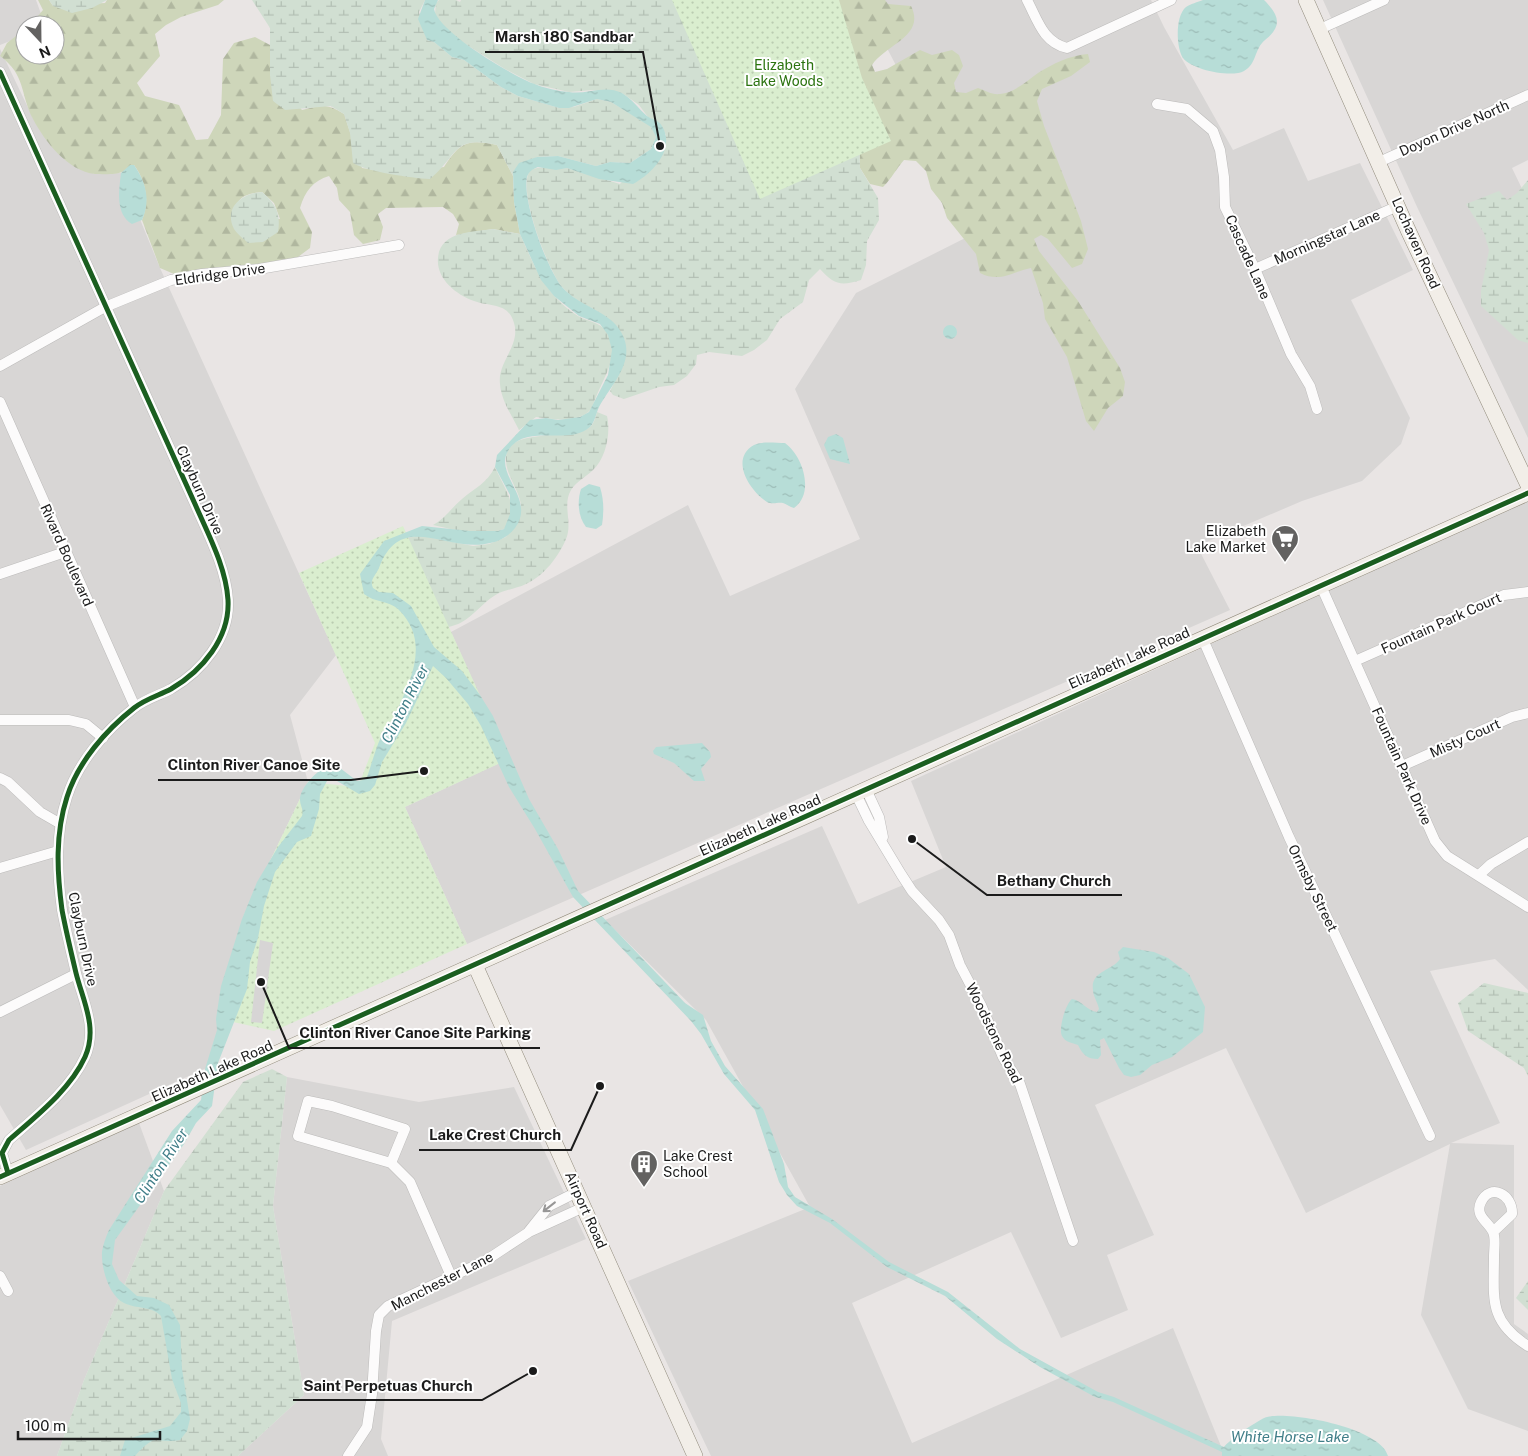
<svg xmlns="http://www.w3.org/2000/svg" width="1528" height="1456" viewBox="0 0 1528 1456" font-family="'Public Sans',sans-serif">
<style>
.residential{fill:#d8d6d5}
.forest{fill:url(#forest-firs);fill-rule:evenodd}
.wetland{fill:url(#wetland-marsh)}
.park{fill:url(#park-dots)}
.parking{fill:#d7d5d5}
.water{fill:url(#water-ripples)}
.lines{fill:none;stroke-linecap:round;stroke-linejoin:round}
.street-casing{stroke:#bcbbba;stroke-width:11}
.secondary-casing{stroke:#928c7d;stroke-width:16}
.street{stroke:#fcfbfb;stroke-width:10}
.secondary{stroke:#f2eee8;stroke-width:15}
.cycleway-casing{stroke:#fff;stroke-width:8}
.cycleway{stroke:#1b5e20;stroke-width:5}
.oneway{stroke:#979696}
.labels{text-anchor:middle;stroke-width:4;stroke-linejoin:round;paint-order:stroke}
.park-label{font-size:14px;fill:#2b730f;stroke:#fff}
.street-label{font-size:14px;fill:#1b1b1b;stroke:#fff}
.poi-label{font-size:14px;fill:#1b1b1b;stroke:#fff;text-anchor:end}
.water-label{font-size:15px;font-style:italic;fill:#407e88;stroke:#fff}
.leader{fill:none;stroke:#1b1b1b;stroke-width:2}
.callout-dot{fill:#1b1b1b;stroke:#fff;stroke-width:2}
.callout-label{font-size:15px;text-anchor:middle;font-weight:bold;fill:#1b1b1b;stroke:#fff;stroke-width:4;stroke-linejoin:round;paint-order:stroke}
</style>
<defs>
<pattern id="forest-firs" width="22" height="20" patternUnits="userSpaceOnUse" patternTransform="scale(1.25)"><rect width="22" height="20" fill="#ced6ba"/><path d="M5 1l3.5 6h-7zM16 11l3.5 6h-7z" fill="#b0b79f"/></pattern>
<pattern id="wetland-marsh" width="20" height="14" patternUnits="userSpaceOnUse" patternTransform="scale(1.25)"><rect width="20" height="14" fill="#d1dfd2"/><path d="M1 5h8M5 5V1M11 12h8M15 12V8" fill="none" stroke="#b3bfb4"/></pattern>
<pattern id="park-dots" width="8" height="8" patternUnits="userSpaceOnUse" patternTransform="scale(1.25)"><rect width="8" height="8" fill="#daeecf"/><path d="M2 2h.1M6 6h.1" fill="none" stroke="#baccb1" stroke-width="1.8" stroke-linecap="round"/></pattern>
<pattern id="water-ripples" width="26" height="14" patternUnits="userSpaceOnUse" patternTransform="scale(1.25)"><rect width="26" height="14" fill="#b7ddd7"/><path d="M2 4q2-2 4 0t4 0M15 11q2-2 4 0t4 0" fill="none" stroke="#9dbdb8"/></pattern>
</defs>
<rect width="100%" height="100%" fill="#e9e5e4"/>
<g class="residential">
<polygon points="0,0 36,0 45,25 25,25 25,35 0,45"/>
<polygon points="862,0 1151,0 1164,27 1233,150 1284,128 1308,181 1360,163 1413,270 1351,300 1410,418 1401,444 1362,481 1302,501 1197,546 1230,610 467,944 405,807 508,759 451,632 688,505 730,596 860,539 795,389 856,293 1003,219 929,129"/>
<polygon points="1323,0 1528,0 1528,160 1512,168 1528,201 1528,438 1418,209"/>
<polygon points="0,49 33,118 94,174 121,173 160,268 336,655 290,715 308,782 244,915 213,1065 26,1150 0,1105"/>
<polygon points="1528,499 1528,990 1495,959 1430,971 1500,1123 1451,1143 1514,1145 1514,1324 1528,1334 1528,1431 1468,1409 1421,1315 1450,1144 1306,1213 1226,1048 1095,1105 1154,1235 1107,1255 1128,1310 1061,1338 1011,1232 852,1303 912,1443 1173,1328 1225,1456 711,1456 628,1281 810,1207 706,1020 605,920 822,826 858,904 946,867 911,781"/>
<polygon points="287,1077 419,1102 514,1087 586,1239 392,1321 381,1439 388,1456 238,1456 304,1395 273,1206"/>
<polygon points="139,1123 164,1191 84,1380 57,1456 0,1456 0,1186"/>
</g>
<g class="forest">
<path d="M38 0H49L53 6 105 3 107 0H224L218 5 181 17 166 25 155 34 160 56 137 83 145 96 179 105 196 140 208 139 221 115 223 59 234 43 255 37 270 45V75L302 110C321 105 327 103 344 114L362 168 394 173 444 167C460 142 468 139 497 145L513 176 514 202 520 234 493 229 456 235 459 224 453 214 443 207 386 208 378 214 383 227 380 240 363 244 354 235 350 212 339 200 337 188 329 176C313 181 305 191 300 208L312 232 310 248 298 257 276 263 174 274 160 268 142 220C150 202 146 181 134 165 128 165 127 170 122 172 116 175 101 174 95 174 68 171 45 142 33 119 20 94 26 75 0 56L7 43 25 29V55H55V25H30L43 10ZM262 192 274 203 280 219 231 217C238 198 242 194 262 192Z"/>
<path d="M830 0H885L888 4 911 6C926 36 886 44 872 65L875 72 887 69 920 50 932 55 952 50 959 55 963 66 954 83 956 92 966 93 978 88C986 91 992 95 1000 94 1014 93 1027 81 1038 73 1052 64 1071 55 1088 54L1090 62 1071 76 1042 89 1037 101 1044 126 1081 221 1088 249 1082 264 1072 268 1048 239 1041 235 1034 239 1039 251 1078 301 1120 368 1125 382 1123 396 1108 408 1094 431 1086 421 1067 357 1045 319 1043 303 1031 268C1011 272 1000 283 980 273L976 254 947 218 942 203 931 189 926 171 916 161 904 160C896 169 892 178 883 187L870 184 860 168 859 134Z"/>
</g>
<g class="wetland">
<polygon points="49,0 107,0 92,8 72,13 53,6"/>
<path d="M252 0H425L419 12 427 40 434 42 452 57 464 60 501 87 518 96 559 108 574 107 597 99 611 102 651 126 656 137 651 149 630 163 610 162 596 166 558 156 537 157 513 172V176L497 145C452 135 459 155 430 179 411 178 368 172 353 163L350 133 344 114 331 106 285 110 273 101 270 75V28Z"/>
<path d="M439 0H456L460 2 461 0H830L859 134 860 168 878 198 879 220 867 241 866 265 861 280C841 286 834 285 820 269L809 280 803 302 780 319 767 340 754 350 742 356 709 352 697 355 696 364 687 376 674 385 659 387 624 399 613 395 610 391 613 385 625 341C612 309 583 311 562 287 549 272 516 188 530 171 536 165 558 169 567 168L620 184 666 135 661 125 648 117 639 105 622 93 592 90 569 92 534 84 505 69 459 40 442 25 435 14 436 3Z"/>
<polygon points="1528,180 1528,343 1518,340 1481,306 1481,291 1489,250 1484,233 1466,204 1499,191 1507,200 1517,193"/>
<path d="M262 192C276 204 281 214 278 232L263 242 248 243C244 239 237 234 234 229 223 207 243 193 262 192Z"/>
<path d="M493 229 520 234C534 266 546 296 578 316 588 322 599 321 607 332 621 353 604 377 596 397 593 404 592 411 584 415 570 422 551 419 536 417L519 430C512 416 501 400 500 384 497 362 521 346 514 323 508 302 490 307 474 301 455 294 436 278 438 258 440 231 473 232 493 229Z"/>
<path d="M597 412 607 416C611 433 606 458 593 470 586 477 577 481 571 490 562 505 573 523 566 539 559 556 544 576 526 584 516 589 505 589 494 596 483 603 474 615 462 622 454 627 441 628 432 630L399 541 418 535 473 546 489 544 506 537 521 505C519 490 507 477 506 461 503 424 574 443 591 426 594 423 596 416 597 412Z"/>
<path d="M495 467C502 485 523 510 504 529 483 537 454 530 433 525 447 517 450 509 462 499 475 488 487 483 495 467Z"/>
<polygon points="1484,983 1528,993 1528,1076 1524,1068 1468,1031 1458,1003"/>
<polygon points="272,1069 287,1077 273,1206 304,1395 238,1456 57,1456 84,1380 164,1191 243,1082"/>
<polygon points="1528,1281 1528,1310 1516,1298"/>
</g>
<g class="park">
<polygon points="672,0 839,0 862,78 891,141 760,199"/>
<polygon points="403,526 509,759 405,807 467,944 274,1031 233,1022 244,915 308,782 358,787 375,743 299,573"/>
</g>
<polygon class="parking" points="260,940 273,943 262,1023 251,1022"/>
<g class="water">
<path d="M425 0H438L434 9C438 32 510 74 532 83 544 88 557 91 569 92 586 95 605 84 622 93 632 99 638 108 647 116 652 120 659 120 662 126 676 149 652 174 633 184L599 179 567 168 556 170 538 167C533 169 529 171 527 177 522 200 547 269 562 287 580 308 614 311 624 338 634 364 610 386 599 407 596 413 595 422 590 427 568 447 523 421 507 453 496 476 536 500 515 528 509 536 500 541 490 543 447 554 401 509 379 568 376 575 369 580 373 588L379 592 393 593 411 606 434 647 462 671 480 695 493 716 529 799 558 849 578 891 685 1003 703 1015 711 1041 725 1066 763 1109 784 1164 788 1187 795 1197 832 1219 889 1262 948 1292 1020 1349 1098 1392 1114 1397 1224 1447C1228 1441 1259 1419 1267 1417 1291 1411 1381 1428 1388 1456H1222V1452L1113 1402 1095 1397 1040 1367 997 1339 945 1296 887 1267 830 1223 797 1206 787 1195 779 1182 755 1110 724 1074 701 1034 691 1021 573 897 535 829 509 787 481 726 468 704 446 678 433 666 406 723 382 762 375 785 370 791 359 794 337 781H327L320 794 319 809 311 836 297 842 275 872 264 906 258 938 250 962 247 989 218 1063 212 1106 196 1123 184 1144 115 1240 112 1264 119 1280 137 1296 154 1298 169 1305 180 1325 182 1369 190 1419 187 1431 180 1440C153 1445 159 1430 135 1456H120L125 1440 170 1426 181 1412V1403L172 1379 161 1316C152 1306 136 1309 124 1303 109 1296 101 1268 102 1252 103 1244 106 1237 109 1230L172 1131 201 1100 205 1069 217 1030 216 1019 221 986 242 919 257 882 278 847 302 816C304 809 300 806 300 800 299 789 318 769 328 766L340 768 357 781 363 780 367 777C372 763 375 750 381 737 385 729 392 723 395 715 411 680 431 641 398 609 388 600 375 603 364 594L360 574 384 541 422 526 470 531H498L504 529 510 514V495L495 467 497 455 530 420 546 418 558 420 580 417 589 412 608 375 612 350 608 335 600 324 579 316 554 296 541 280 520 234 514 202 513 172 519 163 537 157 558 156 596 166 610 162 630 163 651 149 656 137 651 127 611 102 597 99 569 108H559L518 96 501 87 464 60 452 57 434 42 427 40 418 19Z"/>
<path d="M1203 0H1264C1279 15 1283 26 1265 40 1254 49 1257 64 1244 71 1232 78 1192 70 1183 58 1176 48 1175 16 1186 7 1190 4 1198 2 1203 0Z"/>
<path d="M130 165H134C146 182 151 201 142 220L132 224C115 214 119 190 121 173Z"/>
<circle cx="950" cy="332" r="7"/>
<polygon points="836,434 843,438 850,464 830,459 824,445 828,437"/>
<path d="M785 443C803 456 815 493 794 508 790 507 786 504 783 503 777 502 773 505 767 502 750 491 729 459 754 445 761 441 776 443 785 443Z"/>
<path d="M589 484 600 487C604 500 604 512 602 525L596 529 586 527C578 517 577 501 581 489Z"/>
<polygon points="702,743 710,752 711,757 701,769 705,781 694,781 674,763 654,754 653,751 656,747"/>
<path d="M1123 947 1154 952 1168 958 1189 974 1205 1007 1203 1032 1172 1057 1152 1065 1140 1075 1131 1077 1124 1075 1119 1068 1104 1038 1100 1040 1101 1055 1098 1059C1087 1059 1083 1055 1078 1045 1072 1043 1065 1042 1062 1036 1058 1029 1066 1003 1072 999 1083 1001 1087 1011 1097 1012L1099 1009C1098 1003 1093 996 1093 990 1090 971 1112 971 1120 959L1118 952Z"/>
</g>
<g class="lines">
<defs>
<g id="street">
<path d="M1027 0C1038 21 1043 42 1067 48L1171 0"/>
<polyline points="1320,29 1384,0"/>
<path d="M0 72 195 504C208 534 226 567 228 600 230 638 202 671 171 689 160 695 145 699 134 708 106 730 78 762 67 797 55 834 57 872 62 910 66 931 71 952 76 973 83 1001 98 1028 85 1057 70 1090 35 1117 9 1140L2 1153 8 1173"/>
<polyline points="1157,104 1187,109 1213,131 1220,150 1224,177 1225,207 1255,269 1291,354 1310,386 1317,409"/>
<polyline points="1379,162 1528,95"/>
<polyline points="1255,269 1398,206"/>
<polyline points="0,366 105,307 171,280 202,274 259,269 399,245"/>
<polyline points="0,402 135,707"/>
<polyline points="0,574 65,552"/>
<polyline points="1321,586 1435,841 1447,856 1528,907"/>
<polyline points="1202,637 1289,837 1430,1136"/>
<polyline points="1355,661 1504,595 1528,592"/>
<polyline points="0,720 69,720 86,724 103,738"/>
<polyline points="1402,766 1512,717 1528,713"/>
<polyline points="0,778 8,782 40,812 59,823"/>
<polyline points="866,789 879,817 883,837"/>
<polyline points="856,794 869,821 901,874 912,891 939,920 949,935 960,965 981,1005 1003,1057 1020,1084 1073,1241"/>
<polyline points="0,868 58,851"/>
<polyline points="1479,875 1491,864 1528,842"/>
<polyline points="0,1012 76,974"/>
<polyline points="391,1163 405,1129 332,1106 308,1101 298,1136 391,1163 410,1182 451,1276"/>
<polyline points="529,1231 549,1206 577,1192"/>
<path d="M1493 1232 1512 1214C1513 1194 1490 1183 1481 1202 1474 1216 1489 1222 1493 1232 1496 1238 1494 1249 1494 1256 1494 1298 1488 1321 1528 1346"/>
<polyline points="0,1276 8,1291"/>
<polyline points="348,1456 367,1427 372,1394 376,1331 379,1315 388,1306 485,1261 529,1232 584,1207"/>
</g>
<g id="secondary">
<polyline points="1306,0 1408,230 1528,485"/>
<polyline points="475,965 695,1456"/>
<polyline points="0,1177 1528,493"/>
</g>
</defs>
<use href="#street" class="street-casing"/>
<use href="#secondary" class="secondary-casing"/>
<use href="#street" class="street"/>
<use href="#secondary" class="secondary"/>
<defs>
<g id="cycleway">
<path d="M0 72 195 504C208 534 226 567 228 600 230 638 202 671 171 689 160 695 145 699 134 708 106 730 78 762 67 797 55 834 57 872 62 910 66 931 71 952 76 973 83 1001 98 1028 85 1057 70 1090 35 1117 9 1140L2 1153 8 1173"/>
<polyline points="0,1177 1528,493"/>
</g>
</defs>
<use href="#cycleway" class="cycleway-casing"/>
<use href="#cycleway" class="cycleway"/>
</g>
<defs><path id="oneway-shaft" d="M-6 0H5M1.5-3L5.5 0L1.5 3" fill="none" stroke-width="1.6" stroke-linecap="round" stroke-linejoin="round" transform="scale(1.25)"/></defs>
<use class="oneway" href="#oneway-shaft" transform="translate(549 1207) rotate(142)"/>
<defs>
<symbol id="supermarket-pin" viewBox="-11 -11 22 30"><path d="M0 17L-7.5 6A9.5 9.5 0 1 1 7.5 6Z" fill="#636261" stroke="#fff"/><path d="M-6-5.5h2.5l.6 2H6L4.5 2H-2.5L-4.4-4H-6ZM-1.5 3.2a1.3 1.3 0 1 0 .1 0ZM3 3.2a1.3 1.3 0 1 0 .1 0Z" fill="#fff"/></symbol>
<symbol id="building-pin" viewBox="-11 -11 22 30"><path d="M0 17L-7.5 6A9.5 9.5 0 1 1 7.5 6Z" fill="#636261" stroke="#fff"/><path d="M-4-6H4V6H1V3H-1V6H-4ZM-2.5-4.3h1.7v1.8h-1.7ZM.8-4.3h1.7v1.8H.8ZM-2.5-1h1.7V.8h-1.7ZM.8-1h1.7V.8H.8Z" fill="#fff"/></symbol>
</defs>
<g fill-rule="evenodd">
<use href="#supermarket-pin" x="1269" y="523" width="32" height="43"/>
<use href="#building-pin" x="628" y="1148" width="32" height="43"/>
</g>
<g class="labels">
<g class="park-label">
<text x="784" y="70">Elizabeth<tspan x="784" dy="16">Lake Woods</tspan></text>
</g>
<g class="street-label">
<text transform="translate(1454 128) rotate(-24)" y="5">Doyon Drive North</text>
<text transform="translate(1327 237) rotate(-24)" y="5">Morningstar Lane</text>
<text transform="translate(1416 243) rotate(66)" y="5">Lochaven Road</text>
<text transform="translate(1248 257) rotate(66)" y="5">Cascade Lane</text>
<text transform="translate(220 274) rotate(-8)" y="5">Eldridge Drive</text>
<text transform="translate(200 490) rotate(66)" y="5">Clayburn Drive</text>
<text transform="translate(67 555) rotate(66)" y="5">Rivard Boulevard</text>
<text transform="translate(1441 623) rotate(-24)" y="5">Fountain Park Court</text>
<text transform="translate(1129 658) rotate(-24)" y="5">Elizabeth Lake Road</text>
<text transform="translate(1465 738) rotate(-24)" y="5">Misty Court</text>
<text transform="translate(1402 766) rotate(66)" y="5">Fountain Park Drive</text>
<text transform="translate(760 825) rotate(-24)" y="5">Elizabeth Lake Road</text>
<text transform="translate(1313 888) rotate(64)" y="5">Ormsby Street</text>
<text transform="translate(83 939) rotate(78)" y="5">Clayburn Drive</text>
<text transform="translate(994 1033) rotate(64)" y="5">Woodstone Road</text>
<text transform="translate(212 1071) rotate(-24)" y="5">Elizabeth Lake Road</text>
<text transform="translate(586 1210) rotate(66)" y="5">Airport Road</text>
<text transform="translate(442 1281) rotate(-27)" y="5">Manchester Lane</text>
</g>
<g class="poi-label">
<text x="1266" y="536">Elizabeth<tspan x="1266" dy="16">Lake Market</tspan></text>
<text x="663" y="1161" text-anchor="start">Lake Crest<tspan x="663" dy="16">School</tspan></text>
</g>
<g class="water-label">
<text transform="translate(405 704) rotate(-63)" y="5">Clinton River</text>
<text transform="translate(161 1166) rotate(-57)" y="5">Clinton River</text>
<text x="1290" y="1442">White Horse Lake</text>
</g>
</g>
<path class="leader" d="M660 146L643 52H485M424 771L351 780H158M912 839L987 895H1122M261 982L289 1048H540M600 1086L571 1150H419M533 1371L482 1400H293"/>
<g class="callout-dot">
<circle cx="660" cy="146" r="5"/>
<circle cx="424" cy="771" r="5"/>
<circle cx="912" cy="839" r="5"/>
<circle cx="261" cy="982" r="5"/>
<circle cx="600" cy="1086" r="5"/>
<circle cx="533" cy="1371" r="5"/>
</g>
<g class="callout-label">
<text x="564" y="42">Marsh 180 Sandbar</text>
<text x="254" y="770">Clinton River Canoe Site</text>
<text x="1054" y="886">Bethany Church</text>
<text x="415" y="1038">Clinton River Canoe Site Parking</text>
<text x="495" y="1140">Lake Crest Church</text>
<text x="388" y="1391">Saint Perpetuas Church</text>
</g>
<g transform="translate(40 40) rotate(158)"><circle r="24" fill="#ffffff" stroke="#a4a4a4"/>
<path d="M0-4L9 19L0 12L-9 19Z" fill="#636261"/>
<text y="-8" font-size="14" font-weight="bold" text-anchor="middle" fill="#1b1b1b">N</text>
</g>
<path d="M18 1431v8h142v-8" fill="none" stroke="#1b1b1b" stroke-width="2.5"/>
<text x="25" y="1431" font-size="15" fill="#1b1b1b" stroke="#ffffff" stroke-width="4" paint-order="stroke">100 m</text>
</svg>
